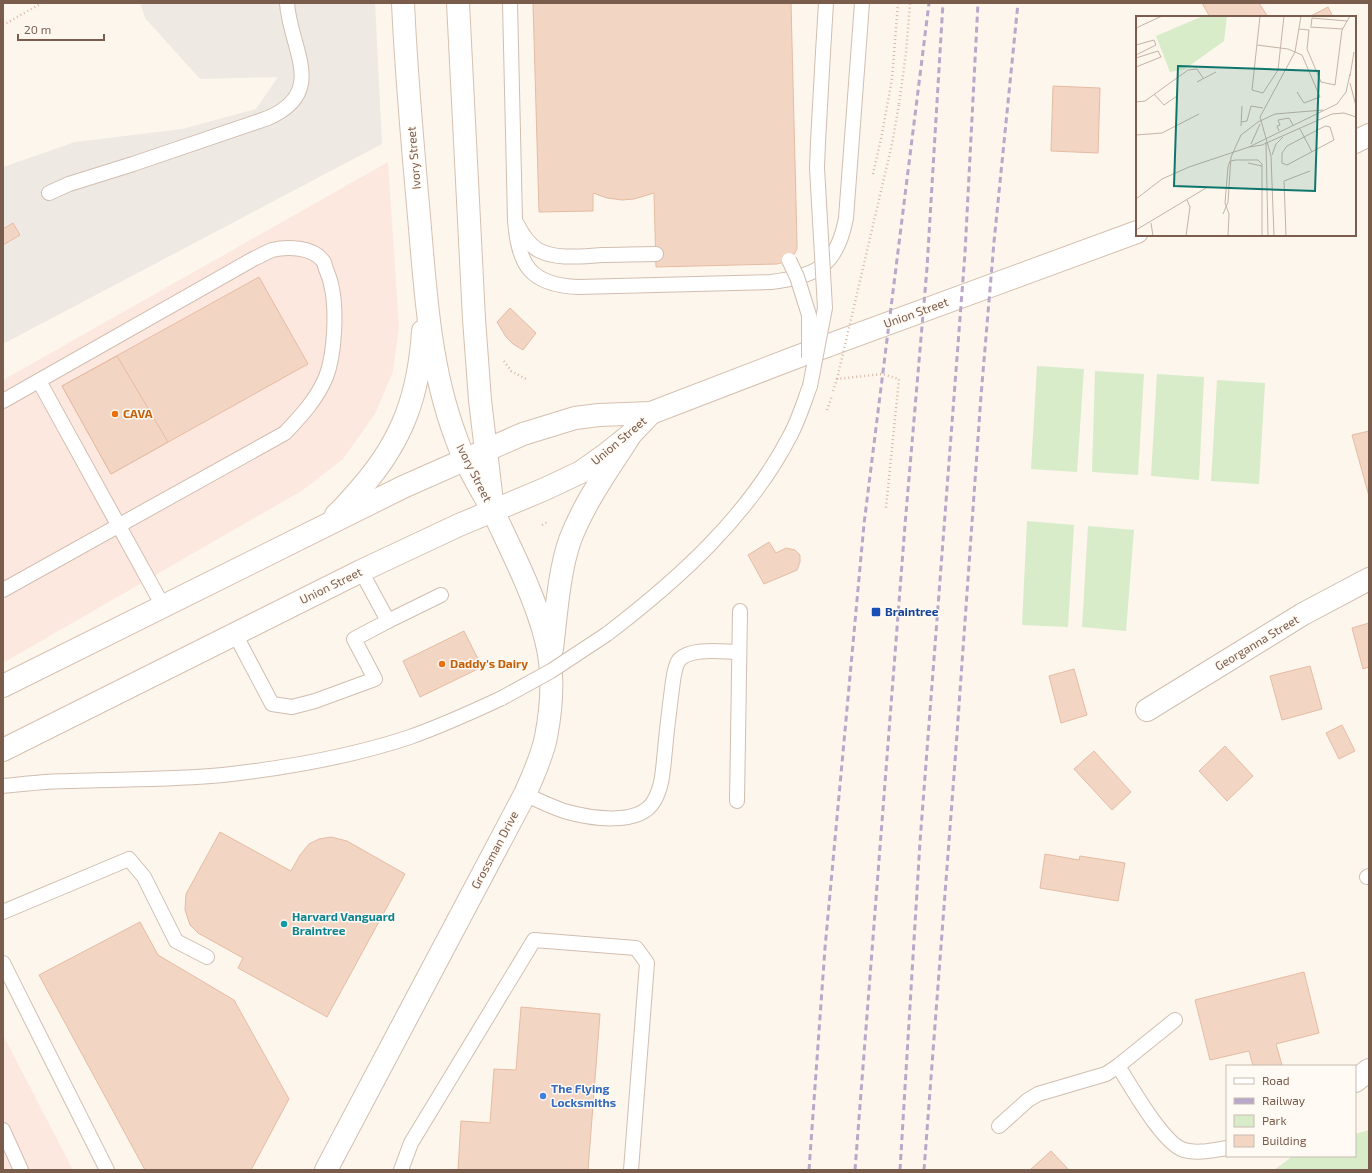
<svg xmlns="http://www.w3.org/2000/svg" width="1372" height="1173" viewBox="0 0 1372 1173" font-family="'Exo 2',sans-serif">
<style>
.commercial{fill:#fde8e0}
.industrial{fill:#efe9e4}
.green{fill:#d8ecc9}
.building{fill:#f3d5c3;stroke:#e6bba3}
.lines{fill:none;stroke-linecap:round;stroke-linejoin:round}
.lane-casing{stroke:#d1beb0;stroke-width:16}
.street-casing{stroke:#d1beb0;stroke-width:24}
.secondary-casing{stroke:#d6c0b0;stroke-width:24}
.path{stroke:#d9b8a5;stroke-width:2.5;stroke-dasharray:1 3;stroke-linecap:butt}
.lane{stroke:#fff;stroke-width:14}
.street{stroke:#fff;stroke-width:22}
.secondary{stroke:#fff;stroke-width:22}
.rail{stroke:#b9a8c9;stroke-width:3;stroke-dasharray:6 4;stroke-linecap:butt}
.lane-bridge-casing{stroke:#d1beb0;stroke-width:16;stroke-linecap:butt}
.path-bridge{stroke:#d9b8a5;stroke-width:2.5;stroke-dasharray:1 3;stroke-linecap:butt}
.lane-bridge{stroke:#fff;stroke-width:14}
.food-dot{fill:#e8710a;stroke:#fffaf3;stroke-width:1.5}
.transit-dot{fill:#1a4fb4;stroke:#fffaf3;stroke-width:1.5}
.culture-dot{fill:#0f9aa8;stroke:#fffaf3;stroke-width:1.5}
.shop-dot{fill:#3f7fe0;stroke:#fffaf3;stroke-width:1.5}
.labels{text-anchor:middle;stroke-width:3;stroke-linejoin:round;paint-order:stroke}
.street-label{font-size:12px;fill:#7a5c4d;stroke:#fffaf3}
.food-label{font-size:12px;font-weight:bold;fill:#c56008;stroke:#fffaf3;text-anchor:start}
.transit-label{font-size:12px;font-weight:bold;fill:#164399;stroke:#fffaf3;text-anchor:start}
.culture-label{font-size:12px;font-weight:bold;fill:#0d838f;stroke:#fffaf3;text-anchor:start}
.shop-label{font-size:12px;font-weight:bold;fill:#366cbe;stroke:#fffaf3;text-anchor:start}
.inset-road{fill:none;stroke:#c5b3a7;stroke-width:1}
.view{fill:#0f766e;fill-opacity:0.15;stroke:#0f766e;stroke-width:2}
.inset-edge{fill:none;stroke:#7a5c4d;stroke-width:2}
</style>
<rect width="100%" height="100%" fill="#fdf6ec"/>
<g class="commercial">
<polygon points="388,162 399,327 393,372 375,414 343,459 303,490 3,663 3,380"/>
<polygon points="3,1035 73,1170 3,1170"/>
</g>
<polygon class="industrial" points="140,3 375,3 382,144 3,344 3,167 75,142 182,129 256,109 278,77 200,79 145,18"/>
<g class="green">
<polygon points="1037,366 1084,369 1077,472 1031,469"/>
<polygon points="1095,371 1144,374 1138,475 1092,472"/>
<polygon points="1157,374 1204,377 1199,480 1151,476"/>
<polygon points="1217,380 1265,383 1259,484 1211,481"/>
<polygon points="1027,521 1074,525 1068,627 1022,625"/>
<polygon points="1088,526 1134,530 1126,631 1082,627"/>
<polygon points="1369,1130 1369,1170 1274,1170 1293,1156 1355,1156 1355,1134"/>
</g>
<g class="building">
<polygon points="533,3 791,3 797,243 797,249 793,256 784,262 777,264 656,267 654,193 634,199 622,200 607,198 593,193 593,211 539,212"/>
<polygon points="1202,3 1259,3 1268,17 1210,17"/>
<polygon points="1328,7 1333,17 1309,17"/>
<polygon points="1053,86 1100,88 1098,153 1051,151"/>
<polygon points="13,223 20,235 3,245 3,229"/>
<polygon points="259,277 308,364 111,474 62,386"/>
<polygon points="510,308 536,333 523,350 513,344 506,337 497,322"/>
<polygon points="117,356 168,442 111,474 62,386"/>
<polygon points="1369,431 1369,496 1352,435"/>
<polygon points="769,542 776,553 786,548 795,550 800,555 800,562 797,570 764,584 748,555"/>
<polygon points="1369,623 1369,667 1363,669 1352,628"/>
<polygon points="464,631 482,667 420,697 403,661"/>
<polygon points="1310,666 1322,709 1282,720 1270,676"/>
<polygon points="1074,669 1087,715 1061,723 1049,676"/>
<polygon points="1342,725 1355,751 1339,759 1326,733"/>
<polygon points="1225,746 1253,776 1227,801 1199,771"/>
<polygon points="1094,751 1131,792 1112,810 1074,769"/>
<polygon points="220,832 291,871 300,855 309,844 319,839 331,837 347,841 405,874 327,1017 238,968 243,958 198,933 190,925 185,910 186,894"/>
<polygon points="1045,854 1079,860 1080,856 1125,863 1118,901 1040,888"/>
<polygon points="140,922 158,955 234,1000 289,1099 251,1170 145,1170 39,975"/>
<polygon points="1304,972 1319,1033 1276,1044 1282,1065 1276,1066 1253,1066 1249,1051 1210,1060 1195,1000"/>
<polygon points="521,1007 600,1014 588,1170 458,1170 461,1121 490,1123 494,1069 516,1070"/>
<polygon points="1051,1151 1069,1170 1030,1170"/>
</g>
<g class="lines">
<defs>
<g id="lane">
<path d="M510 3 515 220C518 265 530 285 578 287L771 282C817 276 837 266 846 218L862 3"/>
<polyline points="823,52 826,3"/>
<path d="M49 193 69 184 133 164 268 118C328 92 290 49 287 3"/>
<path d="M517 224C522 234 528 244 538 250 557 260 582 256 603 255 620 255 638 254 656 254"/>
<polyline points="39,381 163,606"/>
<path d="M3 401 255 258C261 256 266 252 272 250 287 246 313 247 323 261 325 263 325 267 326 269 328 274 330 279 331 284 337 308 335 354 326 377 317 399 301 416 285 433L3 590"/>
<polyline points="388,621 441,595"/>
<polyline points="235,634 272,704 292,707 315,701 375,679 354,639 388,621 361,571"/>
<path d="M607 634C679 579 749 516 791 434 799 419 804 402 810 386"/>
<path d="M3 786C25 784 47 781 69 781 121 779 172 780 223 775 286 768 350 757 410 737 441 726 472 712 502 698"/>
<path d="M525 794C537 800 550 806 564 811 588 818 639 827 654 801 663 786 663 767 665 750 667 727 670 704 673 681 674 674 675 666 679 660 691 647 723 652 739 652"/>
<polyline points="737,801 740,611"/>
<polyline points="1367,877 1369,876"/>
<polyline points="3,912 129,859 144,877 176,941 207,957"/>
<polyline points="3,963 107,1170"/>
<path d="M1118 1066C1131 1086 1163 1144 1184 1150 1198 1154 1213 1150 1227 1148"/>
<polyline points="999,1126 1028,1100 1038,1094 1106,1074 1118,1066 1175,1020"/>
<polyline points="3,1130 21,1170"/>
<polyline points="401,1170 411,1143 534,940 636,948 647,963 631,1170"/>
</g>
<g id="street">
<path d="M552 649C556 616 559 571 570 540 584 503 608 470 629 437"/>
<polyline points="1147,710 1303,614 1369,579"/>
<polyline points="1355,1081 1369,1070"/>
<path d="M326 1170 525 794C533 776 542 757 546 737 552 706 554 671 546 640 535 596 512 552 493 511"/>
</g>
<g id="secondary">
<path d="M403 3C406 71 412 138 418 205 425 282 428 362 455 435 464 462 479 486 493 511"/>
<polyline points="458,3 474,319 480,400 492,502"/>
<polyline points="1355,142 1369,135"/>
<path d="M336 515C345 507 353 497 361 488 403 440 419 394 423 331"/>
<polyline points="3,686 403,487 523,434 575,418 599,415 651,413 794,358 1137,232"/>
<polyline points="3,750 361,571 459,525 545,489 581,472 605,455 630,435 651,413"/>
</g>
</defs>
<use href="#lane" class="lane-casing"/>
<use href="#street" class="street-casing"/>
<use href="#secondary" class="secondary-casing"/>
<g class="path">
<polyline points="3,25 42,3"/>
<polyline points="899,104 906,53 910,3"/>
<polyline points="873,174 881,139 892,79 898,3"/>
<polyline points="504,361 511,371 528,380"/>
<polyline points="833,391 837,379 882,374 899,379 886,508"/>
<polyline points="827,410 832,396"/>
<polyline points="542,525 549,521"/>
</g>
<use href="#lane" class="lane"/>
<use href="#street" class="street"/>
<use href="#secondary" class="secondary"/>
<g class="rail">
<polyline points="809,1170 825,948 864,524 929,3"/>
<polyline points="855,1170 905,525 927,268 943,3"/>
<polyline points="900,1170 920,842 965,253 978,3"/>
<polyline points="924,1170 955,762 981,396 994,242 1018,3"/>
</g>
<defs>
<g id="lane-bridge">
<polyline points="789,260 797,277 809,315 809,358"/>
<polyline points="810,386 825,308 817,168 818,142 823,52"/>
<polyline points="502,698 551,671 607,634"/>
</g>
</defs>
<use href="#lane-bridge" class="lane-bridge-casing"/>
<polyline class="path-bridge" points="837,379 892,144 899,104"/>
<use href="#lane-bridge" class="lane-bridge"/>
</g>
<g class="food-dot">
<circle cx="115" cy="414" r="4"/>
<circle cx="442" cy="664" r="4"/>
</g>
<rect class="transit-dot" x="871" y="607" width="10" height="10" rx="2"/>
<circle class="culture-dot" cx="284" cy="924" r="4"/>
<circle class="shop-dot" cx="543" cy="1096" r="4"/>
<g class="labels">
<g class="street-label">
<text transform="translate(414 158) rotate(-95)" y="4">Ivory Street</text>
<text transform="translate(916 313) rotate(-20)" y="4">Union Street</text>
<text transform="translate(619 441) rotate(-40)" y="4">Union Street</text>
<text transform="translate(474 473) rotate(63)" y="4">Ivory Street</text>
<text transform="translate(331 586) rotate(-26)" y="4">Union Street</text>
<text transform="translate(1257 643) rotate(-31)" y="4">Georganna Street</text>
<text transform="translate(495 850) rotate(-62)" y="4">Grossman Drive</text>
</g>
<g class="food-label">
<text x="123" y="418">CAVA</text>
<text x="450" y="668">Daddy's Dairy</text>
</g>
<g class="transit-label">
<text x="885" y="616">Braintree</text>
</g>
<g class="culture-label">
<text x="292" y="921">Harvard Vanguard<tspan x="292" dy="14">Braintree</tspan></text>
</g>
<g class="shop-label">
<text x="551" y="1093">The Flying<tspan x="551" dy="14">Locksmiths</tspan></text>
</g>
</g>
<g transform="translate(1136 16)">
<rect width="220" height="220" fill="#fdf6ec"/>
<path d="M67 0H91L88 25 49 53 34 56 20 20Z" fill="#d8ecc9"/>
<path class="inset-road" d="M124 0 116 74 127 77 142 54 148 0M175 10 176 2 211 5M174 11 207 13M0 12 26 0M163 13 173 14 171 33 185 66 199 69 206 14 214 0M0 29 18 24 20 29 0 39M121 29 152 33 166 39 184 81 168 87 161 76M0 42 22 35 25 41 0 51M214 60 218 36M61 66 80 56M214 67 220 90M0 74V115M18 78 28 89 41 80M0 86 9 85 52 54 61 53 67 62M105 106 111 105 115 90 127 92M105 110 106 90M189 110 194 111 198 124 151 149 146 147V137L151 130ZM164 113 176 136M143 115 141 110 144 109 142 104 153 102 157 109M0 119 26 117 63 98M130 126 132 220M115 128 124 108M113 131 201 88 210 76 214 58M136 139 140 128 147 121M112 147 126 150M0 183 26 163 53 151 113 131 126 129 196 98 208 97 220 101M87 198 92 186 95 141 105 119 122 106 139 98 187 94M15 207 17 220M0 214 70 172M50 220 54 191 51 184M92 220 93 198 89 187 92 151 94 145 100 144H122L126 148V220M138 220 135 140 124 101 159 36 165 0M150 220 148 165 174 155"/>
<path class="view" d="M42 50 183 55 179 175 38 170Z"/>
<rect width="220" height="220" class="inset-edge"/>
</g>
<rect width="1372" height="1173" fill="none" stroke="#7a5c4d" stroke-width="8"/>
<rect x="1226" y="1065" width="130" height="92" fill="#fffaf3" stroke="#cabbb1"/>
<rect x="1234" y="1078" width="20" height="6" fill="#ffffff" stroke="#cabbb1"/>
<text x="1262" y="1085" font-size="12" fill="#7a5c4d">Road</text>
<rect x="1234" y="1098" width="20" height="6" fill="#b9a8c9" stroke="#cabbb1"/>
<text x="1262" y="1105" font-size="12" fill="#7a5c4d">Railway</text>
<rect x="1234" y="1115" width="20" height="12" fill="#d8ecc9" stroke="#cabbb1"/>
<text x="1262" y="1125" font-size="12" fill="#7a5c4d">Park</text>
<rect x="1234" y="1135" width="20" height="12" fill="#f3d5c3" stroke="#cabbb1"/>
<text x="1262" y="1145" font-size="12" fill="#7a5c4d">Building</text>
<path d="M18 34v6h86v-6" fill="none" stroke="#7a5c4d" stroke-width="2"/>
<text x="24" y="34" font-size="12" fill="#7a5c4d" stroke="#fffaf3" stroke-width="3" paint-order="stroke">20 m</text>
</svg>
